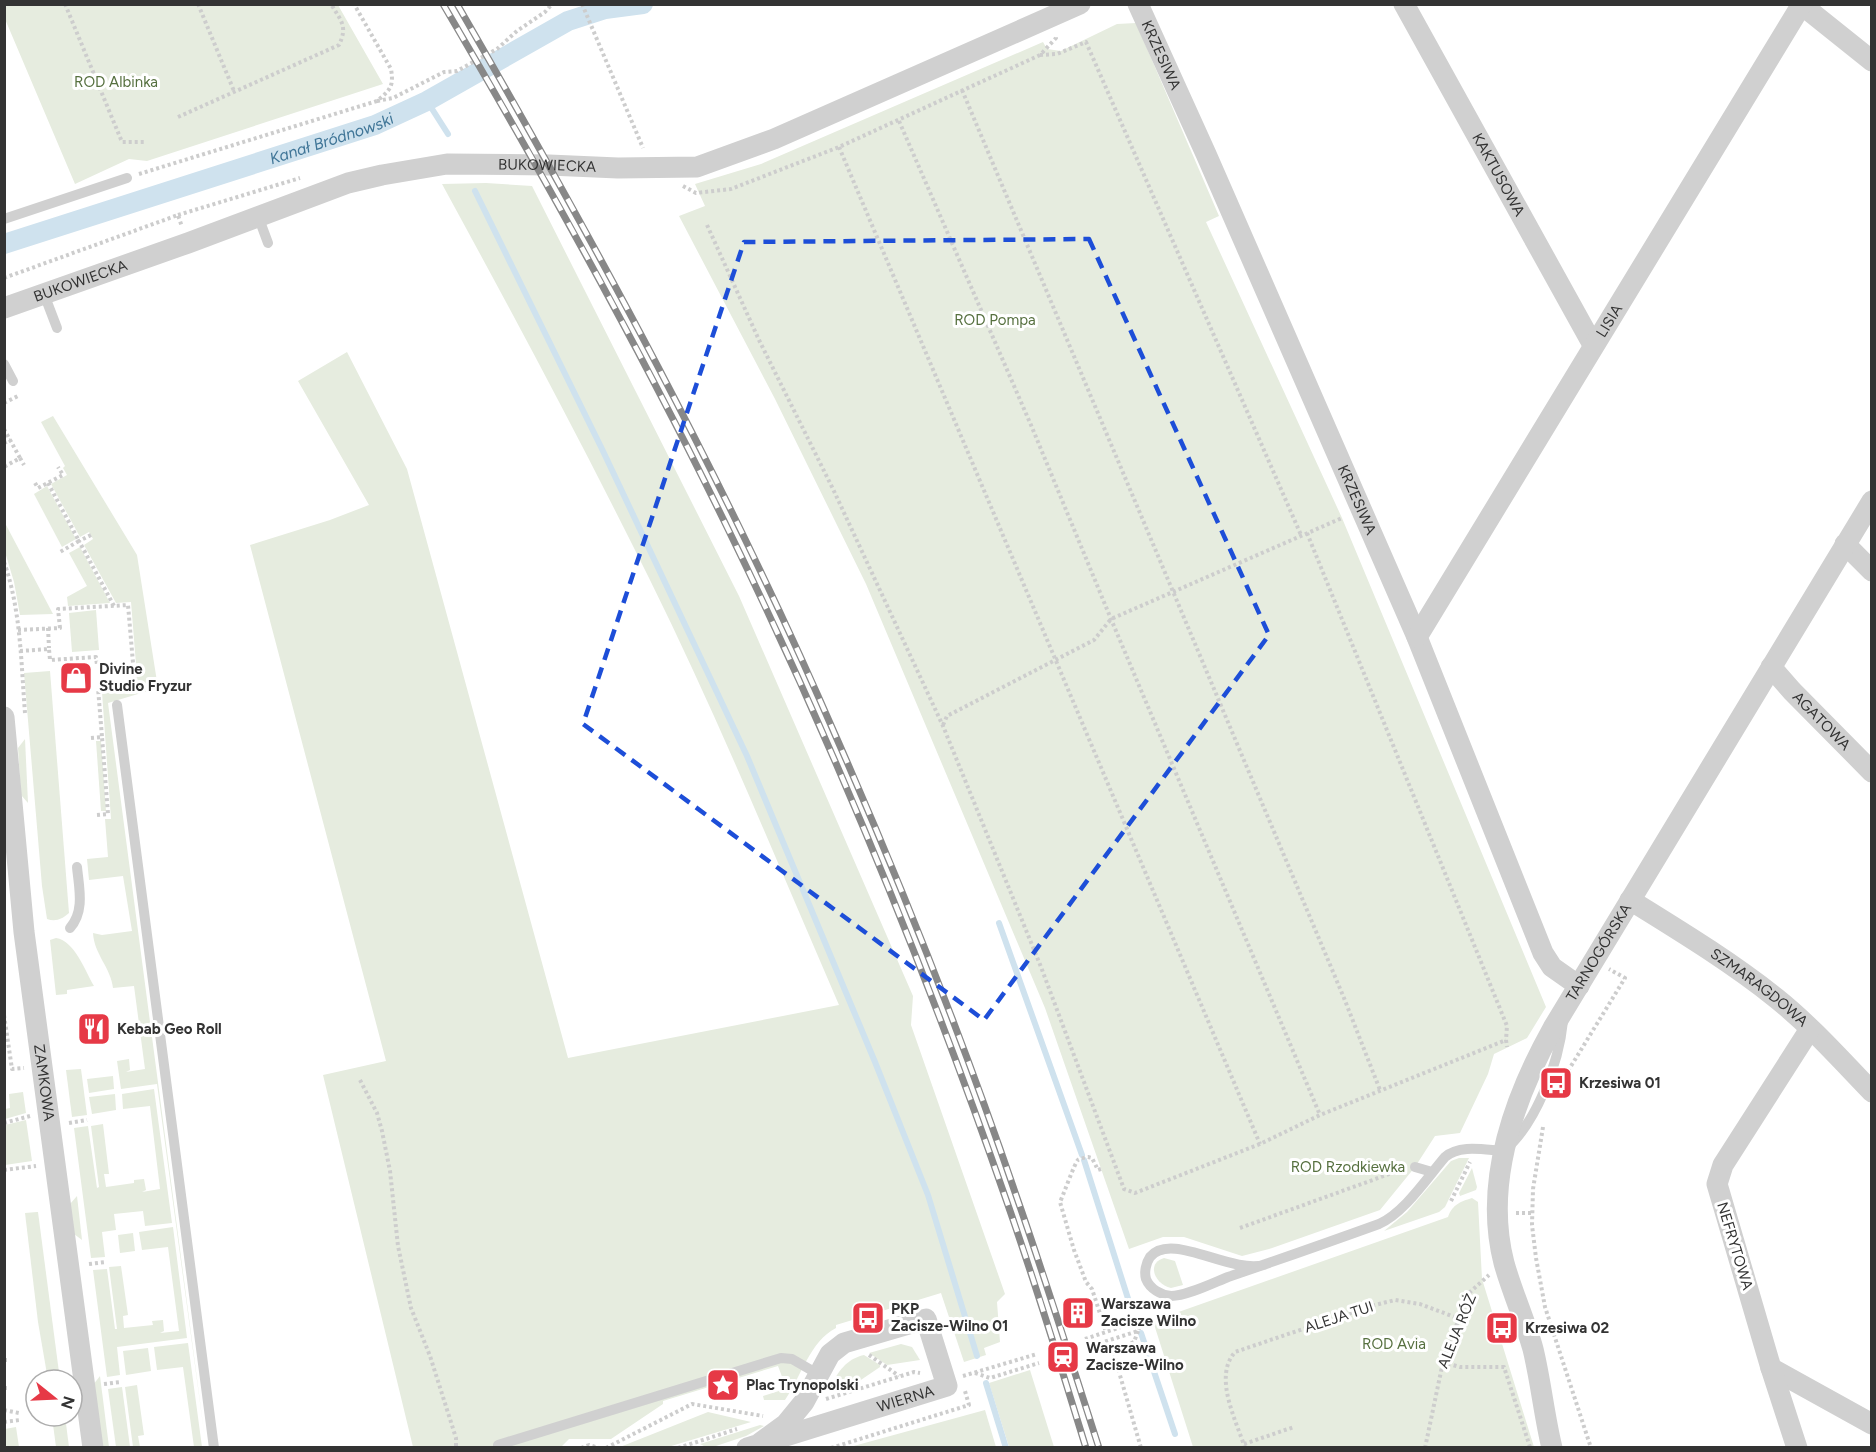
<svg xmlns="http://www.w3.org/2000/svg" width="1876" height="1452" viewBox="0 0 1876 1452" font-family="Figtree,sans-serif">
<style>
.green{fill:#e6ecdf}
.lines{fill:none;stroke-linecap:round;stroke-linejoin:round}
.stream{stroke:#cfe2ee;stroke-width:6}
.canal{stroke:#cfe2ee;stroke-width:20}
.path{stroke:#cdcdcd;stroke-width:4;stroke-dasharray:3 3;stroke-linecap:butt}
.lane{stroke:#d0d0d0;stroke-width:10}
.street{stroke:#d0d0d0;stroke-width:21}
.rail-casing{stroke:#888;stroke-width:7}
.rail{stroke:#fff;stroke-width:4.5;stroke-dasharray:14;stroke-linecap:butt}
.marked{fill:none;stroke:#1d4ed8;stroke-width:4.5;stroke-dasharray:12 8;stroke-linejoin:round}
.labels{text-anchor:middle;stroke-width:6;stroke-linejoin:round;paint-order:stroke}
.street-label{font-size:15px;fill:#333;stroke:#fff}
.park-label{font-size:15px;fill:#56703f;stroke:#fff}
.poi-label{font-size:15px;font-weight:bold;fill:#333;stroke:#fff;text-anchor:start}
.water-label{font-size:16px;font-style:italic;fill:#3f7597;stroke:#fff}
</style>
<rect width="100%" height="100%" fill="#fff"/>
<g class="green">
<polygon points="4,5 338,5 383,84 147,161 129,159 75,184 5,19"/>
<polygon points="1136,23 1219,216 1206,222 1342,518 1546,1007 1527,1038 1494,1054 1488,1074 1460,1133 1435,1136 1415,1167 1380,1210 1269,1249 1242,1256 1184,1237 1163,1237 1129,1249 1045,1008 866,584 775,399 679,216 705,206 695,184 761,164 1043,42 1047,49 1061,51 1117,24"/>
<path d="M486 183 532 186 739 596 913 996 911 1025 1005 1294 997 1302 1000 1342 984 1348 986 1355 964 1362 941 1293 836 1325V1328C810 1341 801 1377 785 1400H764L763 1396 782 1390 780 1384 784 1382 778 1366 663 1401V1404L611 1439H569L560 1448 413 1447 323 1075 386 1061 250 545 330 520 369 505 298 381 347 352 407 469 568 1058 839 1005C777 862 718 717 649 578 583 445 513 314 442 184Z"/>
<path d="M53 416 137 555 158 688 108 703 206 1447 157 1084 121 1089 117 1061 129 1059 130 1070 126 1072 145 1069 134 986 113 988C111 968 94 954 93 933L102 935 132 931 123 876 89 880 87 859 108 857 105 819H111L102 692 138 689 131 602 116 603 84 545 93 539 89 532 80 537 51 484 67 475 63 468 65 466 41 422Z"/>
<polygon points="47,486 76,539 62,547 34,494"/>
<polygon points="5,523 53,614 20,615 14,582 5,552"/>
<polygon points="80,547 110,603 68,606 67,597 87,586 69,553"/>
<polygon points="96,610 99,650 72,652 69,613"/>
<path d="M50 671 69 913C62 919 56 922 47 919L42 886 24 673Z"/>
<polygon points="25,739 28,803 21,795 18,748"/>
<polygon points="96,741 101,741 106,811 101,811"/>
<path d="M56 938C75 941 85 971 94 986L67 990V994L56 995 50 940Z"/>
<polygon points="81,1069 87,1115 72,1117 66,1070"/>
<polygon points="113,1076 114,1089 89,1093 87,1079"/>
<polygon points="154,1089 172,1223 145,1226 143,1211 114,1214 116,1230 102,1232 105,1257 91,1258 74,1128 88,1126 97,1188 99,1187 91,1126 103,1124 109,1174 104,1174 106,1187 134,1183 134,1180 144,1179 146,1190 142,1192 160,1189 150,1106 123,1109 122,1094"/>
<polygon points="23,1092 26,1113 5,1119 5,1109 10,1108 9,1094"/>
<polygon points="115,1094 116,1110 92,1114 89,1097"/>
<polygon points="26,1120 32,1161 5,1165 5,1125"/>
<polygon points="1459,1158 1469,1158 1445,1207 1439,1212 1384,1231 1407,1212 1451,1161"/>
<polygon points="1472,1168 1477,1187 1476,1190 1460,1196 1459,1193"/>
<polygon points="77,1196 82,1240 74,1234 70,1204"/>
<path d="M1472 1198 1478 1202 1482 1279 1534 1447H1193L1153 1321 1448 1217C1453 1204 1460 1202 1472 1198Z"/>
<polygon points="37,1212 38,1212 60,1380 48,1380 38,1322 25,1213"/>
<polygon points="173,1227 187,1338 117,1347 120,1375 107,1377 93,1270 107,1269 115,1329 117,1329 109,1267 121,1266 128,1315 123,1316 124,1328 153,1325 152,1321 163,1320 164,1331 160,1333 179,1331 168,1247 142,1250 139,1232"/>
<polygon points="133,1233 135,1251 120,1253 118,1235"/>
<path d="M1164 1258 1175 1261 1183 1285 1171 1288C1156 1285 1145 1264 1164 1258Z"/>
<polygon points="188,1343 202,1447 194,1447 183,1367 157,1370 154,1347"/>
<polygon points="901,1344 912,1347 920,1360 887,1365 869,1353"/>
<polygon points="148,1348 151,1371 126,1375 123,1351"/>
<path d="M864 1355 880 1365V1367L849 1388 830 1387C838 1372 846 1359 864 1355Z"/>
<polygon points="1030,1370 1054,1447 1009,1447 989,1383"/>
<polygon points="100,1376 109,1447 103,1447 93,1385"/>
<polygon points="137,1385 144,1435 138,1436 140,1447 133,1447 125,1387"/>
<polygon points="122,1387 130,1447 116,1447 108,1389"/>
<polygon points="985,1410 996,1447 850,1447"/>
<polygon points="708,1412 751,1422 668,1447 620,1447"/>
<polygon points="65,1416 69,1447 56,1447 52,1417"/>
<polygon points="760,1425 764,1426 746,1436 713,1447 706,1447 700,1444"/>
<polygon points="16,1427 19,1447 5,1447 5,1429"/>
</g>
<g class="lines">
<g class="stream">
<polyline points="427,101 448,134"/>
<polyline points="475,191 602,449 747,756 875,1062 928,1195 977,1356"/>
<polyline points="999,923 1082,1155"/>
<polyline points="1084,1160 1131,1308"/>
<polyline points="1141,1333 1175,1434"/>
<polyline points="986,1383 1006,1448"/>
</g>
<path class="canal" id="s1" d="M4 244 375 125 427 101 568 21 605 9 643 4"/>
<g class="path">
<polyline points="65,4 122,142 144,142"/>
<polyline points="198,4 234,91"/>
<polyline points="582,4 643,148"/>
<polyline points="1040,55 1057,54 1086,42 1301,535"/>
<polyline points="962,90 1344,998 1380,1090"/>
<polyline points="377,101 393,98 444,72 457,71 497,49 517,31 545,12 552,4"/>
<path d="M178 117 339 45C348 26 341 21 331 4"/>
<polyline points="899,121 1031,425 1111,619 1320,1115"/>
<polyline points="839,147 1260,1144"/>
<path d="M139 174 377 101C390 90 394 87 391 69L354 4"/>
<polyline points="683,186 696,193 731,189 839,147 1040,55 1056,38 1056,36"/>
<polyline points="178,215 300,178"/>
<polyline points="707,225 759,340 833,489 943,726 1041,967 1124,1189 1135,1193 1260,1144 1320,1115 1506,1040"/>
<polyline points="4,278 178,215 182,227"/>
<polyline points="4,403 20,395"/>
<polyline points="4,429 20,458 4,467"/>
<polyline points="4,443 11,440"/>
<polyline points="20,458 24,465"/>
<polyline points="35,483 38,488 63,475 58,467"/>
<polyline points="48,483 79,541 60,552"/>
<polyline points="1307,533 1507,1026 1506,1040 1507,1047"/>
<polyline points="91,535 79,541 114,606"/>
<path d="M4 562C21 610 21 663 25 713"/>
<polyline points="48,628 49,648"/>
<polyline points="18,630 60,628 58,609 128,605 135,686 99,689"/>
<polyline points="20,651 49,649 50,660 96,657 97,665"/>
<polyline points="943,725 947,716 1094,640 1111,619 1342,518"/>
<polyline points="91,738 102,737 98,688"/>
<polyline points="97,815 108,814 102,737"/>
<polyline points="4,1015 12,1069 24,1068"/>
<polyline points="1568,1071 1625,978 1609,969"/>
<polyline points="360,1080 377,1113 382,1131 390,1171 398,1246 411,1308 430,1356 456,1438 456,1448"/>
<polyline points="4,1123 30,1116"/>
<polyline points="69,1123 87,1120"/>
<polyline points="1543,1127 1533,1189 1532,1225 1536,1258 1545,1307 1591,1448"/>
<path d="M1101 1169 1098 1170 1092 1158 1088 1157C1087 1157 1078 1159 1078 1160 1075 1162 1063 1196 1060 1202L1074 1250 1086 1282 1092 1289 1106 1332"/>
<polyline points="4,1170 36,1166"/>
<polyline points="1451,1201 1470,1162"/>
<polyline points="1516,1213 1533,1213"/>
<polyline points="1240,1228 1403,1169"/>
<polyline points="89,1264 106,1262"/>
<polyline points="1501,1322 1507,1343"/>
<polyline points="1138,1331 1134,1342 1113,1351 1141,1448"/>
<polyline points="1085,1339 1142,1320"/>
<polyline points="1088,1347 1138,1331 1142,1320"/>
<polyline points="869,1355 899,1376"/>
<polyline points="4,1360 7,1360"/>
<polyline points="1442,1362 1460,1367 1504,1367 1530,1447"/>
<polyline points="975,1373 990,1378 1039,1363"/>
<polyline points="963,1376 1037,1354"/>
<polyline points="104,1384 121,1382"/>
<polyline points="4,1388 10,1388"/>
<polyline points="826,1399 914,1372 920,1373"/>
<polyline points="4,1410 19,1413"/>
<polyline points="4,1422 20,1420"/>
<polyline points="1244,1444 1294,1427"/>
<polyline points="581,1448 589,1445 599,1448"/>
<polyline points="606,1448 692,1404 763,1416"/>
<polyline points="678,1448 737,1429"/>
<polyline points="831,1448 969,1405 965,1391"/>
<path d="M1245 1448C1236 1420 1213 1377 1235 1352L1371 1306 1395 1300 1420 1304 1460 1319"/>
<polyline points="1425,1448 1444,1357 1469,1293 1489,1275"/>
</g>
<g class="lane">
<polyline points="258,216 268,243"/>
<polyline points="4,219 127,178"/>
<polyline points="44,294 57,328"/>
<polyline points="4,364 13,381"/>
<polyline points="117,705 214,1448"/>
<path d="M70 928C85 911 79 888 77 867"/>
<polyline points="1415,1167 1432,1172"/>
<path d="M1264 1265C1230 1274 1171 1231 1150 1257 1146 1263 1144 1272 1146 1279 1150 1289 1161 1295 1171 1296 1187 1296 1213 1283 1228 1277 1278 1260 1329 1242 1379 1224 1404 1213 1427 1178 1445 1157 1460 1144 1485 1150 1504 1151 1536 1124 1559 1063 1563 1021"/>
<polyline points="498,1445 781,1358 792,1359 818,1374"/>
</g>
<g class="street">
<path id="s2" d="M1138 4 1206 154 1417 637 1543 953 1552 967 1579 986"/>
<path id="s3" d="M1404 4 1593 345"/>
<polyline points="1802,5 1872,61"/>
<path id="s4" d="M4 308 188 243 348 183 382 175 447 164 549 165 618 168 697 167 774 139 1080 4"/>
<polyline points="1845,544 1872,571"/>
<path id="s5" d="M1417 637 1802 4"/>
<path id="s6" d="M1771 667 1792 691 1872 772"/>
<path id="s7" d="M4 717 24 932 93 1448"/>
<path id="s8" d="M1630 900C1680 931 1731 962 1776 998 1811 1026 1841 1060 1872 1092"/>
<polyline points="1771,1368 1872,1424"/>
<path id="s9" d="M747 1448 947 1386 926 1319 844 1343 830 1354 804 1402 786 1424 760 1443"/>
<path id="s10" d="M1552 1448C1544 1415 1541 1382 1533 1349 1525 1320 1512 1292 1504 1263 1483 1182 1514 1098 1553 1028L1872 501"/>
<polyline points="1797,1448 1771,1368 1717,1184 1723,1165 1810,1029"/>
</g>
<defs>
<g id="rail">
<path d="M443 4C544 176 641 350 728 529 835 748 928 975 1008 1205 1036 1285 1061 1367 1086 1448"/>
<path d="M457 4C595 243 727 485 837 739 903 889 964 1042 1017 1198 1046 1281 1072 1364 1099 1448"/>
</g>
</defs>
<use href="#rail" class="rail-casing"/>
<use href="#rail" class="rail"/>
</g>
<path class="marked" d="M1089 239 1269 635 984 1020 583 724 744 242Z"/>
<defs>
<symbol id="shop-square" viewBox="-11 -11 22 22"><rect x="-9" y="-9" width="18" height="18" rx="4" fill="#e63946" stroke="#fff"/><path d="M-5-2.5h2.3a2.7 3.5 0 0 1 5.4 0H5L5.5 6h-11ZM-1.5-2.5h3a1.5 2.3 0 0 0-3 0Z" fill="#fff"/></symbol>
<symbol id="restaurant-square" viewBox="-11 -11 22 22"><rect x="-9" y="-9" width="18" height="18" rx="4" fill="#e63946" stroke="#fff"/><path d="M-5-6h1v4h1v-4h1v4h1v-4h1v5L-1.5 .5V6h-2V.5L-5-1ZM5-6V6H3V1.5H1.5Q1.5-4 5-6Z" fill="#fff"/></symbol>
<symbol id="bus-square" viewBox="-11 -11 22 22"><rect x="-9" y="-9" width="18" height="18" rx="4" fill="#e63946" stroke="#fff"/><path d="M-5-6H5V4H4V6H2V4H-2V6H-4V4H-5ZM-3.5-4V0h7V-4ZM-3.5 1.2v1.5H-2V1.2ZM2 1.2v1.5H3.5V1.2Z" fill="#fff"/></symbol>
<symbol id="building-square" viewBox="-11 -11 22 22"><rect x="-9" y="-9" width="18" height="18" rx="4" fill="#e63946" stroke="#fff"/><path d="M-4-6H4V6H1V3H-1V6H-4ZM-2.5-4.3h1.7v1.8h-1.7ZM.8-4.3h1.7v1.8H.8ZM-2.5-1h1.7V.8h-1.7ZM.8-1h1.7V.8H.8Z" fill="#fff"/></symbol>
<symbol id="station-square" viewBox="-11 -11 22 22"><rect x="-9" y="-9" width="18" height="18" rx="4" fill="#e63946" stroke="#fff"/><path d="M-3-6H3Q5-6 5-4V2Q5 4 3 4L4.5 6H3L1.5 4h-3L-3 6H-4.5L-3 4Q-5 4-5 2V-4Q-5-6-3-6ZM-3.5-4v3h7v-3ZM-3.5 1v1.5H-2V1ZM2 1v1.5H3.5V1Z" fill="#fff"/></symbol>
<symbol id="sight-square" viewBox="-11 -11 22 22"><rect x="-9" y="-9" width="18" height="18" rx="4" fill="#e63946" stroke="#fff"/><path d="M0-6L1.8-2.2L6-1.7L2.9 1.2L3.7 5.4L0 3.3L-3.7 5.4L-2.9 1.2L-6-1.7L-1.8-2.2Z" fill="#fff"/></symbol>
</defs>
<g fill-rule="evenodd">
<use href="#shop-square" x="57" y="659" width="38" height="38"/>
<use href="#restaurant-square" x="75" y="1010" width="38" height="38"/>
<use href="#bus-square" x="1537" y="1064" width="38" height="38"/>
<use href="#building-square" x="1059" y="1294" width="38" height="38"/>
<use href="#bus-square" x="849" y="1299" width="38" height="38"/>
<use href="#bus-square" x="1483" y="1309" width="38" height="38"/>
<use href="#station-square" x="1044" y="1338" width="38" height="38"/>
<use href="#sight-square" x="704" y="1366" width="38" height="38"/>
</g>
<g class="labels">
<g class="street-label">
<text dy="5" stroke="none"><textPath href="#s2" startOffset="56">KRZESIWA</textPath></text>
<text dy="5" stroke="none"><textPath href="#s4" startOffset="567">BUKOWIECKA</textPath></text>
<text dy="5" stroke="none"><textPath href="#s3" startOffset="195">KAKTUSOWA</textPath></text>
<text dy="5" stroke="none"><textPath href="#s4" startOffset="81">BUKOWIECKA</textPath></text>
<text dy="5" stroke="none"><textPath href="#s5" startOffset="370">LISIA</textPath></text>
<text dy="5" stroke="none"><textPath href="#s2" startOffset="542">KRZESIWA</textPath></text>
<text dy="5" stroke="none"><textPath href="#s6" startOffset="74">AGATOWA</textPath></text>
<text dy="5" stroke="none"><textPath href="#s10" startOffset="526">TARNOGÓRSKA</textPath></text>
<text dy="5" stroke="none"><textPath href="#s8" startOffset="156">SZMARAGDOWA</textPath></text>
<text dy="5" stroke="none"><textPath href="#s7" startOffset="368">ZAMKOWA</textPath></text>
<text transform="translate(1735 1246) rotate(73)" y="5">NEFRYTOWA</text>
<text transform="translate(1339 1317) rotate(-18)" y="5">ALEJA TUI</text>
<text transform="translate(1457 1331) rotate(-68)" y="5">ALEJA RÓŻ</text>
<text dy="5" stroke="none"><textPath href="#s9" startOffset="166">WIERNA</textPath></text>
</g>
<g class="park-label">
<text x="116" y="87">ROD Albinka</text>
<text x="995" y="325">ROD Pompa</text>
<text x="1348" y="1172">ROD Rzodkiewka</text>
<text x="1394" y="1349">ROD Avia</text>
</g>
<g class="poi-label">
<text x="99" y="674">Divine<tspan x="99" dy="17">Studio Fryzur</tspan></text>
<text x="117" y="1034">Kebab Geo Roll</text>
<text x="1579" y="1088">Krzesiwa 01</text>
<text x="1101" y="1309">Warszawa<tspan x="1101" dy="17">Zacisze Wilno</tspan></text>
<text x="891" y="1314">PKP<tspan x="891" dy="17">Zacisze-Wilno 01</tspan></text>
<text x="1525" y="1333">Krzesiwa 02</text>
<text x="1086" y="1353">Warszawa<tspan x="1086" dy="17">Zacisze-Wilno</tspan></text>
<text x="746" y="1390">Plac Trynopolski</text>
</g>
<g class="water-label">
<text dy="6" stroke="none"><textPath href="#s1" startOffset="344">Kanał Bródnowski</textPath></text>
</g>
</g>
<rect width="1876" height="1452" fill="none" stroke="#333333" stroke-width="12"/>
<g transform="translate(54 1398) rotate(108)"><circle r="28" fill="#ffffff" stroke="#adadad" stroke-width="1.5"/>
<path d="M0-4.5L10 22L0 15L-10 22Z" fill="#e63946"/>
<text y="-9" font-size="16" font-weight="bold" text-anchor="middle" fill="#333333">N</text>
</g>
</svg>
